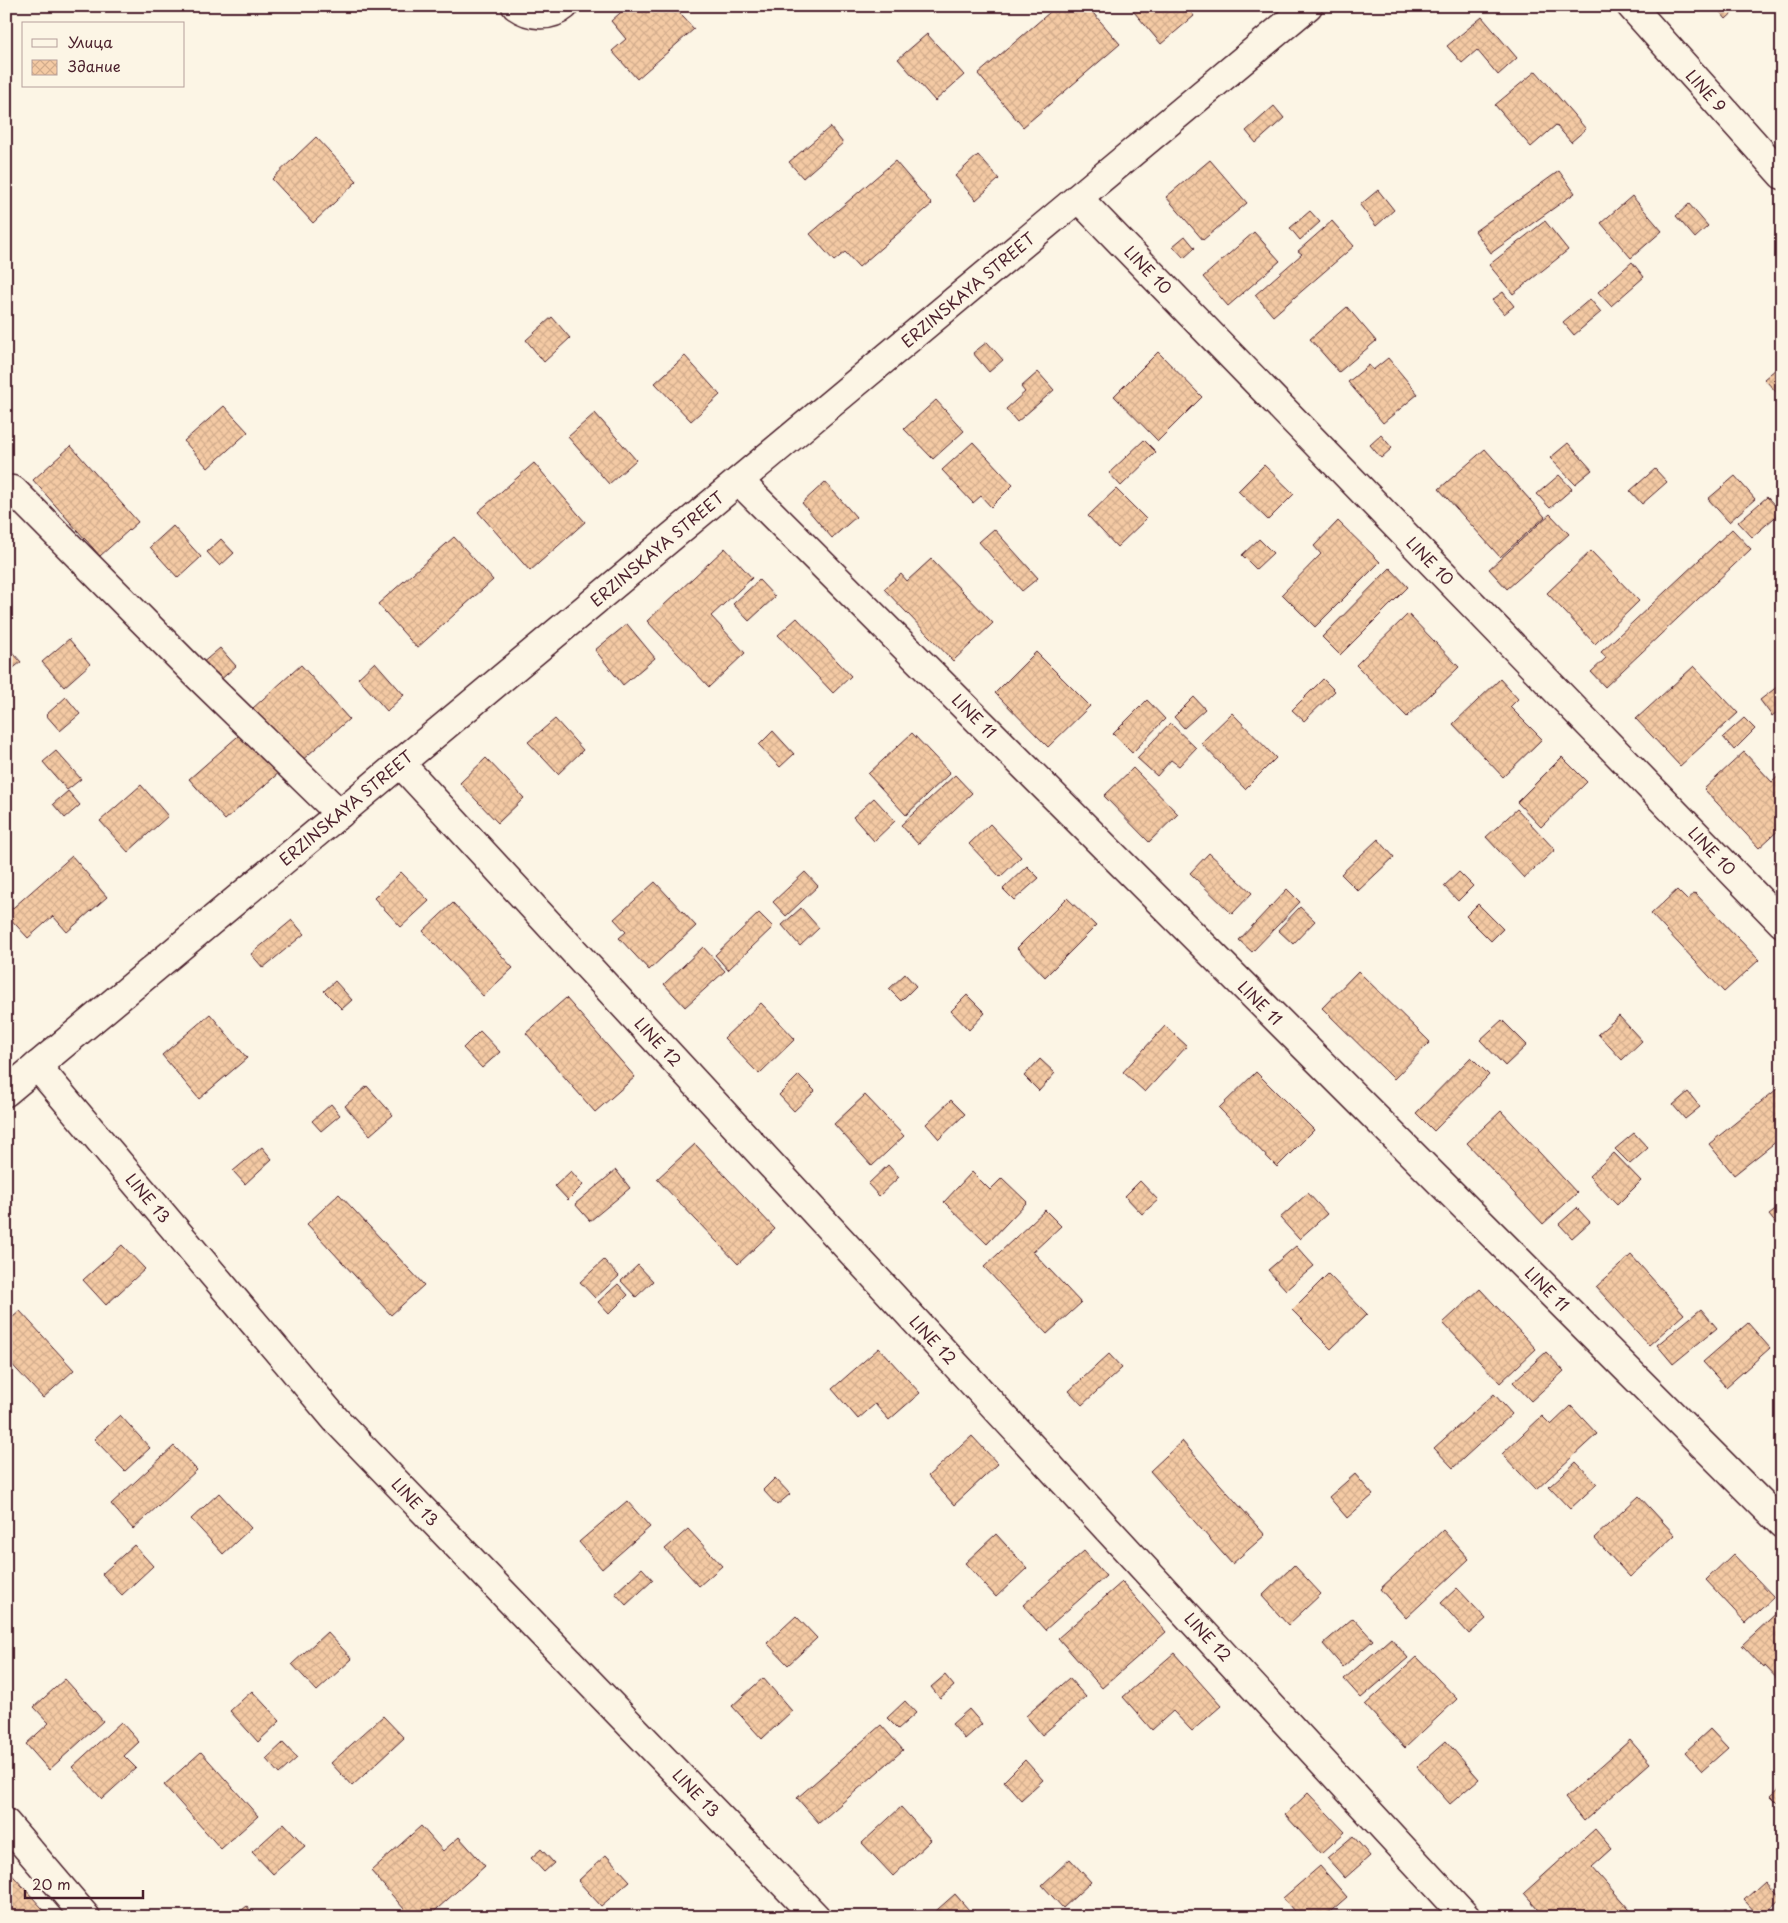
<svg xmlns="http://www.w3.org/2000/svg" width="1788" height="1923" viewBox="0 0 1788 1923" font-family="'Playpen Sans',sans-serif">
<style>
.building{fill:url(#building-cross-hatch);stroke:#4a1f2b}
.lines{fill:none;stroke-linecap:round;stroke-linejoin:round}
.minor-casing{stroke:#4a1f2b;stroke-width:31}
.minor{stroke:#fcf5e5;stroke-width:28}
.labels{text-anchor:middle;stroke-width:4;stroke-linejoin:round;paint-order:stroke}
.street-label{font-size:16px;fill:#4a1f2b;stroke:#fcf5e5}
</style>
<defs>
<pattern id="building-cross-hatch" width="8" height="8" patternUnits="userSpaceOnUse" patternTransform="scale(1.25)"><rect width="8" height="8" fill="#f4caa4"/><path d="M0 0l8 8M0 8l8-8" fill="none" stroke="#d3ad8d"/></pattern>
</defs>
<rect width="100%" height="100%" fill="#fcf5e5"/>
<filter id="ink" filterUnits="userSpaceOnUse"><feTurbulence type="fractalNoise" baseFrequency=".02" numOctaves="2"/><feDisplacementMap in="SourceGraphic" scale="10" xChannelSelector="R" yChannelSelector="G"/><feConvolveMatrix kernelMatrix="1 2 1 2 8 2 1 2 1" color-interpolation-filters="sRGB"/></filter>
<g filter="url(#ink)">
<g class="building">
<polygon points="628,6 673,6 694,29 637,79 612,51 626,39 611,21"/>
<polygon points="1057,6 1087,6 1120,44 1023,127 978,74"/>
<polygon points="1129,6 1186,6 1194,16 1161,44"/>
<polygon points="1715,6 1740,6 1726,19"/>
<polygon points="1482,17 1517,58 1498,75 1477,50 1462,63 1447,46"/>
<polygon points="927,34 964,75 935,101 898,59"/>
<polygon points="1536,71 1586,129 1571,142 1556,125 1531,147 1495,105"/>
<polygon points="1274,106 1284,118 1256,143 1246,131"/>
<polygon points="830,127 843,143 803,178 789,162"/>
<polygon points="316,137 357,181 313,223 272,179"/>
<polygon points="978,155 999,179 976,200 955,176"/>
<polygon points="1210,160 1247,203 1203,240 1166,197"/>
<polygon points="895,161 932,204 859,267 845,252 834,261 810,234"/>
<polygon points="1559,171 1575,193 1491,253 1475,231"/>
<polygon points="1378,190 1394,210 1376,226 1360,205"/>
<polygon points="1632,196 1662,231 1631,258 1601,223"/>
<polygon points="1689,204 1708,226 1695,238 1676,216"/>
<polygon points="1310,211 1320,222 1300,240 1290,228"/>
<polygon points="1332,221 1354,246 1273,316 1255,295 1302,254 1298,251"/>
<polygon points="1545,221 1568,250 1513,294 1489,265"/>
<polygon points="1254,232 1280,261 1228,306 1203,277"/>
<polygon points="1185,236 1195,248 1184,258 1173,246"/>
<polygon points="1632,262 1644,277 1611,306 1598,292"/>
<polygon points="1503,292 1514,306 1504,314 1492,300"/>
<polygon points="1590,299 1601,312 1574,335 1563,322"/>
<polygon points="1347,307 1376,341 1339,372 1310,339"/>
<polygon points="552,317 570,338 544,362 526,340"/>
<polygon points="987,342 1003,360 989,372 973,353"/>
<polygon points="1158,352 1202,397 1158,441 1114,396"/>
<polygon points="685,356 720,395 691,421 655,383"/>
<polygon points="1388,358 1418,394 1383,423 1348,382 1369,365 1373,370"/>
<polygon points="1782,364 1782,398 1764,379"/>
<polygon points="1038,372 1054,390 1017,422 1006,409 1025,392 1021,387"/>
<polygon points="936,400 964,431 933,459 904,429"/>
<polygon points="224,406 248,432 208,468 184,441"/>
<polygon points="595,413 636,460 609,484 568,437"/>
<polygon points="1381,435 1392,448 1381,458 1370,445"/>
<polygon points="1144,440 1156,452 1121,486 1109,473"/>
<polygon points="973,442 1013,485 991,507 981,496 973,503 942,470"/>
<polygon points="1568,443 1592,470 1575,484 1550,458"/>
<polygon points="71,446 138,522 100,556 33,480"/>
<polygon points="1485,449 1545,517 1500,557 1439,489"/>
<polygon points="534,463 585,522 530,571 478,512"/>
<polygon points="1264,465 1294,494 1268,520 1238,491"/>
<polygon points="1655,469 1667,482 1642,504 1630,491"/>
<polygon points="1559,475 1572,489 1550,508 1537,494"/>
<polygon points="1735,476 1755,499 1729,522 1708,499"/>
<polygon points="825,482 856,517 832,538 802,503"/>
<polygon points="1116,489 1146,519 1117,547 1088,516"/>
<polygon points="1767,497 1781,512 1752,537 1738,522"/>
<polygon points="1550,514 1569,534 1507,589 1489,569"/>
<polygon points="1338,521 1380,562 1315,627 1282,594 1321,554 1314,546"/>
<polygon points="173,526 201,557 178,578 150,547"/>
<polygon points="994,529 1038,578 1022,591 979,542"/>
<polygon points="1732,529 1751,549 1605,687 1591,672 1606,658 1601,652"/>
<polygon points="454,537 493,580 417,648 378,604"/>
<polygon points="221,539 234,553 220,566 207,552"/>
<polygon points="1259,539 1273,553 1256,569 1242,555"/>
<polygon points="725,548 752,578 711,616 745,653 709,687 647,621"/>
<polygon points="1591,551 1639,601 1595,644 1547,593"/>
<polygon points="931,559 993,623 953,661 884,589 901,574 907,581"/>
<polygon points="1390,568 1408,587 1340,655 1322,637"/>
<polygon points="759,580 775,597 749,621 733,604"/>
<polygon points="1408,614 1459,667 1407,717 1356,665"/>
<polygon points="797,618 851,676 833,693 778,635"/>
<polygon points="627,624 655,658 623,685 595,650"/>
<polygon points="69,639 90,664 64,687 42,662"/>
<polygon points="6,645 21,662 6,674"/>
<polygon points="220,648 236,666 217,683 201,664"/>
<polygon points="1036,652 1090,706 1048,747 995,693"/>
<polygon points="375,662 404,695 387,711 358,678"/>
<polygon points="301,665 349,719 300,762 253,708"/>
<polygon points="1694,666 1738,713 1680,766 1636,719"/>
<polygon points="1323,679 1335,691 1304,721 1292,710"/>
<polygon points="1500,679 1518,699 1510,707 1542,739 1503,777 1453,724"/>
<polygon points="1782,683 1782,708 1772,716 1760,700"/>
<polygon points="66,697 80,714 60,731 46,715"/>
<polygon points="1194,697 1205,709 1184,728 1174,717"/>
<polygon points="1147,700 1165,719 1132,753 1113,734"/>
<polygon points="1232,713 1276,758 1245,789 1201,743"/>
<polygon points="1744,718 1755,729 1734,750 1723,737"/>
<polygon points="555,719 583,750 558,774 528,742"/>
<polygon points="1170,723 1196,748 1179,766 1171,760 1157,776 1137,758"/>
<polygon points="245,730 281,771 225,820 189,779"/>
<polygon points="773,731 794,754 780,767 759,745"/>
<polygon points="912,733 950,773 906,815 868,774"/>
<polygon points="56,751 81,779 67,790 43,762"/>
<polygon points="1744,752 1772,782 1782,773 1782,827 1759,848 1704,789"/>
<polygon points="1562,757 1587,782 1541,827 1517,802"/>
<polygon points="486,758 524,798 498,823 460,783"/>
<polygon points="1133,768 1178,814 1149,842 1104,796"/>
<polygon points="955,775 972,793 918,844 901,825"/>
<polygon points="141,785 168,816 128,852 100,821"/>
<polygon points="68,791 80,805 65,818 53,804"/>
<polygon points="874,798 895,821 874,841 853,817"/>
<polygon points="1517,809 1555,850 1524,878 1486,837"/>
<polygon points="990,824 1021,857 1000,877 969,844"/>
<polygon points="1378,839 1394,857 1358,891 1341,874"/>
<polygon points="1209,853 1252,893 1232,914 1190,873"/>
<polygon points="1782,854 1782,872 1773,862"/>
<polygon points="72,856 107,897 67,932 53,916 28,938 6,914"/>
<polygon points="1027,866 1039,878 1014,900 1003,889"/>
<polygon points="401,872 429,901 401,927 374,898"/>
<polygon points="805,872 818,886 786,916 773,902"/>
<polygon points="1459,872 1473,886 1458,901 1444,886"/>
<polygon points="655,882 696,926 649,970 619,938 626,932 614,919"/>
<polygon points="1287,889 1300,902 1252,952 1239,940"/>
<polygon points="1677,890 1687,900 1695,893 1759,960 1724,992 1651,914"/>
<polygon points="1067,898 1096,926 1045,977 1017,948"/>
<polygon points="453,903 513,968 483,996 423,931"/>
<polygon points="1478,904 1503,929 1491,941 1466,916"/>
<polygon points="1300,907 1315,921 1293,944 1278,930"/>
<polygon points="801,908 819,928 800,946 782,925"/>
<polygon points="759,913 773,927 728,970 715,955"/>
<polygon points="292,920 304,934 263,968 251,954"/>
<polygon points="703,947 725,971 685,1007 664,984"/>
<polygon points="1358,971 1430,1042 1394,1079 1322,1008"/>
<polygon points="905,974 916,986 901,1001 889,989"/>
<polygon points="335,981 352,1000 342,1009 324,991"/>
<polygon points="967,995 985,1013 969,1030 951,1011"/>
<polygon points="566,998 635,1077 595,1112 526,1033"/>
<polygon points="761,1003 795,1039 759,1074 724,1038"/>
<polygon points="210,1014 247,1058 199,1099 162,1055"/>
<polygon points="1619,1016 1642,1041 1622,1060 1598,1034"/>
<polygon points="1502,1020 1527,1045 1505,1066 1480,1040"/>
<polygon points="1165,1026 1187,1046 1145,1092 1123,1072"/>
<polygon points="480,1031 500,1052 482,1068 463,1048"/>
<polygon points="1471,1057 1489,1075 1434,1131 1416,1113"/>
<polygon points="1040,1059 1055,1073 1039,1091 1024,1076"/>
<polygon points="1256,1072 1314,1130 1277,1167 1219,1108"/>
<polygon points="799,1075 815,1091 794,1111 779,1095"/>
<polygon points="1782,1085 1782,1137 1734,1175 1709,1144"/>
<polygon points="367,1086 393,1115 370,1135 345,1106"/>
<polygon points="1688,1092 1700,1107 1685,1119 1673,1105"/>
<polygon points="865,1095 904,1136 872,1166 834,1124"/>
<polygon points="951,1100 965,1114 939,1139 926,1124"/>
<polygon points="331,1104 340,1115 321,1131 312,1121"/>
<polygon points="1501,1111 1577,1193 1543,1224 1467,1143"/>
<polygon points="1634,1133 1648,1148 1630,1164 1615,1149"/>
<polygon points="695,1144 775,1229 738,1264 657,1179"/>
<polygon points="262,1147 272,1159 245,1184 233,1171"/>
<polygon points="1614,1153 1641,1181 1617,1205 1589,1176"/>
<polygon points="888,1165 899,1177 879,1196 868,1184"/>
<polygon points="616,1170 630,1188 590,1221 575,1204"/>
<polygon points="571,1171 583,1185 568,1200 555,1186"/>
<polygon points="972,1172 990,1190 1002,1178 1027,1202 987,1244 944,1202"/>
<polygon points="1140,1181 1158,1200 1142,1214 1125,1196"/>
<polygon points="1308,1193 1327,1214 1299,1239 1280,1218"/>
<polygon points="339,1194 424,1285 391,1315 307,1224"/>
<polygon points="1782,1205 1782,1231 1769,1215"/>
<polygon points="1577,1208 1590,1222 1572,1238 1559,1224"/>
<polygon points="1045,1210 1061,1226 1033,1252 1081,1303 1047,1334 984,1267"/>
<polygon points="122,1245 145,1269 106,1305 83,1280"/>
<polygon points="1296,1246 1314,1266 1286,1290 1268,1270"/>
<polygon points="1631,1255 1684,1314 1649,1345 1596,1287"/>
<polygon points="604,1260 619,1276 595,1298 580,1282"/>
<polygon points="638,1265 653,1281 636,1297 621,1281"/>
<polygon points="1328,1274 1367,1314 1331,1349 1292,1310"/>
<polygon points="618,1284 628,1295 609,1314 598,1302"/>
<polygon points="1480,1289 1536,1349 1500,1383 1443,1323"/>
<polygon points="1701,1309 1717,1328 1673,1364 1657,1345"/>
<polygon points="20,1311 74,1370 43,1398 6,1358 6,1323"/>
<polygon points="1748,1323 1770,1348 1726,1387 1703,1362"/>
<polygon points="879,1348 920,1393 889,1420 875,1404 858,1419 832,1389"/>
<polygon points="1546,1352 1564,1371 1531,1401 1513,1382"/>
<polygon points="1109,1354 1122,1368 1082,1405 1069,1391"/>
<polygon points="1494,1394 1512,1414 1453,1468 1434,1448"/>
<polygon points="1571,1406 1597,1434 1536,1490 1502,1454 1542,1416 1551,1425"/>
<polygon points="120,1415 150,1448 125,1471 94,1439"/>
<polygon points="972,1436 998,1464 954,1505 928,1476"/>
<polygon points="1182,1441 1265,1535 1232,1564 1150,1471"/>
<polygon points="174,1446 197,1470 133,1529 111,1504"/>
<polygon points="1576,1462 1597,1484 1570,1509 1549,1487"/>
<polygon points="1355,1474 1373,1495 1347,1518 1329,1497"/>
<polygon points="775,1478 790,1494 777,1505 763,1490"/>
<polygon points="219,1493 251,1528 223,1554 191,1519"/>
<polygon points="1639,1496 1675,1535 1630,1577 1594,1538"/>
<polygon points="627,1501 650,1527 602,1569 579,1542"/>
<polygon points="688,1529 722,1566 699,1586 665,1549"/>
<polygon points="1443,1530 1469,1559 1406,1618 1380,1589"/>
<polygon points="996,1534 1027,1568 996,1597 965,1563"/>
<polygon points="134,1545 153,1566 122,1595 102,1574"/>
<polygon points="1084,1551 1106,1576 1045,1630 1023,1605"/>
<polygon points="1733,1554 1774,1597 1746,1623 1706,1580"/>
<polygon points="1294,1565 1321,1594 1288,1625 1262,1596"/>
<polygon points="642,1568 653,1580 626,1605 615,1593"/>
<polygon points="1122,1582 1166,1632 1102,1688 1058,1638"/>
<polygon points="1457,1588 1486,1619 1469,1634 1441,1603"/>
<polygon points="1782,1608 1782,1684 1765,1666 1764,1668 1742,1645"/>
<polygon points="796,1616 817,1638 788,1665 767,1643"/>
<polygon points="1353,1618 1373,1640 1343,1667 1323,1644"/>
<polygon points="327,1632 352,1659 317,1691 292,1664"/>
<polygon points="1391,1638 1408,1658 1361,1698 1344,1679"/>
<polygon points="1174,1653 1221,1706 1192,1731 1173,1711 1152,1730 1123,1697"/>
<polygon points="1417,1657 1457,1699 1405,1748 1365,1705"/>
<polygon points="945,1675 954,1686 940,1698 931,1687"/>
<polygon points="763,1678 792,1711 762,1739 732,1706"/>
<polygon points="1069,1678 1086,1697 1042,1735 1026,1716"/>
<polygon points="65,1679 103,1721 49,1770 26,1744 49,1723 34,1707"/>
<polygon points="252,1691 280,1721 258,1742 230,1711"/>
<polygon points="905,1701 916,1713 898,1729 887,1718"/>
<polygon points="969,1709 982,1724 965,1739 952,1724"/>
<polygon points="383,1716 404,1738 352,1786 331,1763"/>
<polygon points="121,1722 139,1742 124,1756 136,1768 102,1799 72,1767"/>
<polygon points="881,1725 903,1750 819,1823 797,1798"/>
<polygon points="1710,1729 1728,1748 1702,1771 1685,1752"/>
<polygon points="1630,1740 1650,1763 1584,1821 1565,1798"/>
<polygon points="1446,1741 1479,1779 1450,1804 1417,1767"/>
<polygon points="283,1743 297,1758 279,1774 266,1759"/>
<polygon points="201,1752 258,1816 221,1849 164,1785"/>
<polygon points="1025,1760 1043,1780 1021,1800 1004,1781"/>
<polygon points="1782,1786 1782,1807 1771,1796"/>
<polygon points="1308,1793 1345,1832 1321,1854 1285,1815"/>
<polygon points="901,1807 931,1840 893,1876 862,1843"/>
<polygon points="284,1823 305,1846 273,1874 252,1852"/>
<polygon points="421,1826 443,1851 459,1837 485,1866 428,1917 411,1917 371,1871"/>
<polygon points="1595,1829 1612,1849 1592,1867 1636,1917 1545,1917 1524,1893"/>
<polygon points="1353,1836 1370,1856 1345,1878 1327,1858"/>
<polygon points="541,1849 554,1863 544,1872 531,1858"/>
<polygon points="606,1855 630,1881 601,1906 578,1881"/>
<polygon points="1070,1859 1091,1882 1063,1908 1042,1885"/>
<polygon points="1320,1866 1347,1897 1324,1917 1299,1917 1283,1898"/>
<polygon points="6,1868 50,1917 6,1917"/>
<polygon points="1765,1881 1781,1899 1762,1917 1760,1917 1744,1900"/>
<polygon points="955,1894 975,1917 929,1917"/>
<polygon points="247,1906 255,1917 233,1917"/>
<polygon points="1726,1909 1733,1917 1718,1917"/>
</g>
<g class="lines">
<defs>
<g id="minor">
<path d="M516 6C530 16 550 18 564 6"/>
<polyline points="1631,6 1782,175"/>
<polyline points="1078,198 1782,923"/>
<polyline points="739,481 1782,1524"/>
<polyline points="6,489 13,490 196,674 340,814"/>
<polyline points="400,763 1466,1917"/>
<polyline points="37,1066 336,1420 816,1917"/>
<polyline points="6,1092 1308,6"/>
<polyline points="6,1823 86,1917"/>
</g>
</defs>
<use href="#minor" class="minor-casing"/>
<use href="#minor" class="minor"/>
</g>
</g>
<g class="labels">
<g class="street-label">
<text transform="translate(1706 91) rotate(48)" y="6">LINE 9</text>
<text transform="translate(1148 270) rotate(46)" y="6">LINE 10</text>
<text transform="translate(968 290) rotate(-40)" y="6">ERZINSKAYA STREET</text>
<text transform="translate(657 549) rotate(-40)" y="6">ERZINSKAYA STREET</text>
<text transform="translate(1430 561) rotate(46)" y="6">LINE 10</text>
<text transform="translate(974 716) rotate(45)" y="6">LINE 11</text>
<text transform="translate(346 808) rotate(-40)" y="6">ERZINSKAYA STREET</text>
<text transform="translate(1712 851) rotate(46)" y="6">LINE 10</text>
<text transform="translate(1260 1003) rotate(45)" y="6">LINE 11</text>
<text transform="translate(658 1042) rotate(47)" y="6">LINE 12</text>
<text transform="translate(148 1198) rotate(50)" y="6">LINE 13</text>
<text transform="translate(1547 1289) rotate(45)" y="6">LINE 11</text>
<text transform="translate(933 1340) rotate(47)" y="6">LINE 12</text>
<text transform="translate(415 1502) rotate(46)" y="6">LINE 13</text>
<text transform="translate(1208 1637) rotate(47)" y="6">LINE 12</text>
<text transform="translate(696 1793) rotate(46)" y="6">LINE 13</text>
</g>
</g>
<rect width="1788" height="1923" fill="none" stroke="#fcf5e5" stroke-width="25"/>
<rect x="12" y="12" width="1763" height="1898" fill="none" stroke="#4a1f2b" stroke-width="2" filter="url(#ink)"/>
<rect x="22" y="22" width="162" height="65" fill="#fcf5e5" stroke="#b59f9b"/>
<rect x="32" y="39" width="25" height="8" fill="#fcf5e5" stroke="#b59f9b"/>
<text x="68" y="48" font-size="15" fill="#4a1f2b">Улица</text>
<rect x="32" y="60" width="25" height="15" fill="url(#building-cross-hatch)" stroke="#b59f9b"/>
<text x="68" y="72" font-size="15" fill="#4a1f2b">Здание</text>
<path d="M25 1890v8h118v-8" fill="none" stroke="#4a1f2b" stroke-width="2.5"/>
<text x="32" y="1890" font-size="15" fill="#4a1f2b" stroke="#fcf5e5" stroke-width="4" paint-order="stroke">20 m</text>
</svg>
